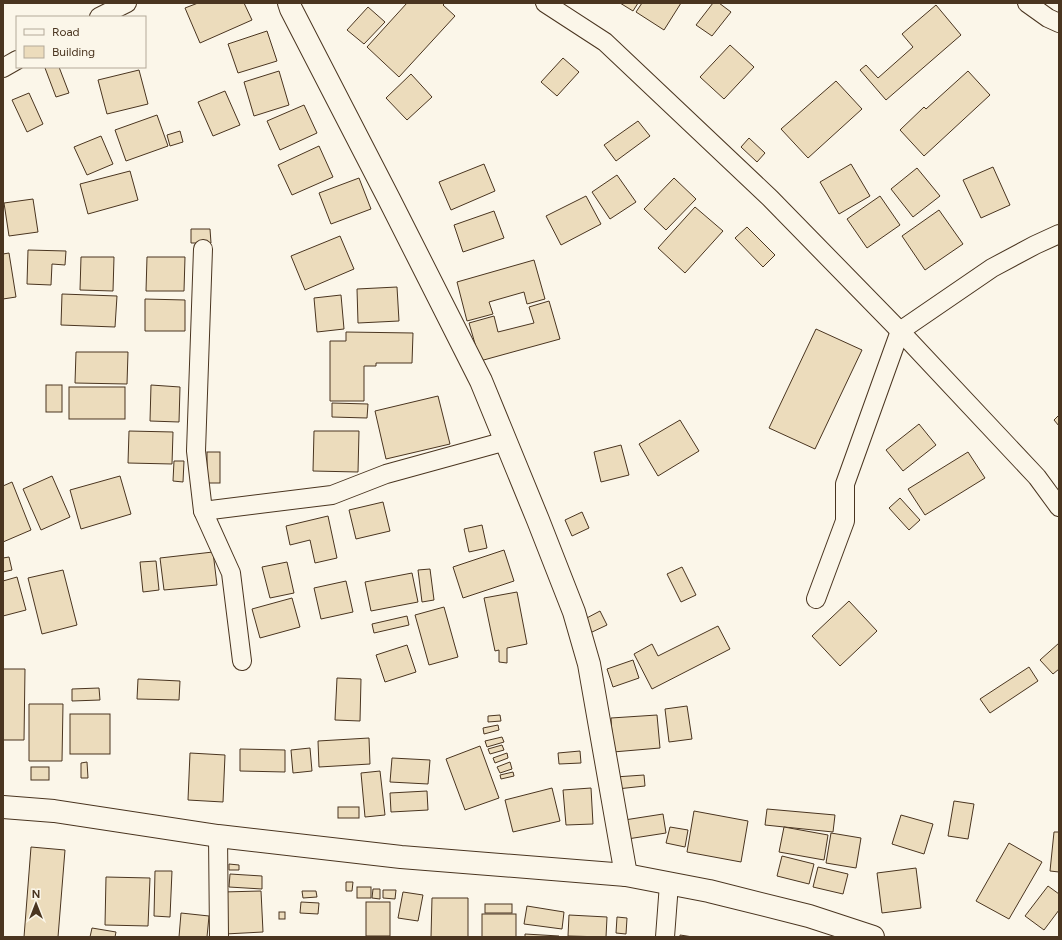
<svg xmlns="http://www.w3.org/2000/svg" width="1062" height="940" viewBox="0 0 1062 940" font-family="Figtree,sans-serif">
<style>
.building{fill:#ecdcbc;stroke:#4a3520}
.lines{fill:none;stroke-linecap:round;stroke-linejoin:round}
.street-casing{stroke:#4a3520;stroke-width:20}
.secondary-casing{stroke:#4a3520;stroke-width:24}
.street{stroke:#fbf6e9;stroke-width:18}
.secondary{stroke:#fbf6e9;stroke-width:22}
</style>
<rect width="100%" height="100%" fill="#fbf6e9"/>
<g class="building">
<polygon points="198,3 244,3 252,20 200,43 185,8"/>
<polygon points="407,3 445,3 443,5 455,16 399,77 367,47"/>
<polygon points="620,3 638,3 633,11"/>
<polygon points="642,3 681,3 664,30 636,12"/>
<polygon points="713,3 719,3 731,12 712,36 696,25"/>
<polygon points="936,5 961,35 886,100 860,70 866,65 878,78 913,47 902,34"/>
<polygon points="368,7 385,22 364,44 347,30"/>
<polygon points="267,31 277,61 238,73 228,44"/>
<polygon points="730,45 754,67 724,99 700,77"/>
<polygon points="563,58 579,72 557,96 541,82"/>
<polygon points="47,67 59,67 69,93 56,97 45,68"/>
<polygon points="139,70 148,104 107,114 98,80"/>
<polygon points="279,71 289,105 254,116 244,82"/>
<polygon points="968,71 990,95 924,156 900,130 924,107 926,109"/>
<polygon points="411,74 432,97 407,120 386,98"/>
<polygon points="836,81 862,109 808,158 781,129"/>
<polygon points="225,91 240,125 213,136 198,102"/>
<polygon points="29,93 43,124 27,132 12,100"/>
<polygon points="304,105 317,133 280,150 267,121"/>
<polygon points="157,115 168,146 126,161 115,130"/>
<polygon points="638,121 650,136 616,161 604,145"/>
<polygon points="180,131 183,142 170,146 167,135"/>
<polygon points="101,136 113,164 87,175 74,147"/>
<polygon points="749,138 765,153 757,162 741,147"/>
<polygon points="319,146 333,177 292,195 278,165"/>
<polygon points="484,164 495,191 451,210 439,182"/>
<polygon points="851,164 870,196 839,214 820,182"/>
<polygon points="993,167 1010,205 981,218 963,180"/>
<polygon points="917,168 940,196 913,217 891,189"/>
<polygon points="130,171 138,200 88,214 80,184"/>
<polygon points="617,175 636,202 610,219 592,192"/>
<polygon points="359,178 371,209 331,224 319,193"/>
<polygon points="674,178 696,199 666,230 644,209"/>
<polygon points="586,196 601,224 561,245 546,216"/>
<polygon points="880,196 900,225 867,248 847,219"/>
<polygon points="33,199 38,232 9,236 4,203"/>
<polygon points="695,207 723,231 685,273 658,248"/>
<polygon points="939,210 963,244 925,270 902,236"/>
<polygon points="494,211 504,238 463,252 454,225"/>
<polygon points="747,227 775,255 763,267 735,238"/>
<polygon points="191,229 210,229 211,243 191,243"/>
<polygon points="340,236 354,269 305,290 291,256"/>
<polygon points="28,250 66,251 65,265 52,264 51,285 27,284"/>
<polygon points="9,253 16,297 3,299 3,254"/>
<polygon points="81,257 114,257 113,291 80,290"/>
<polygon points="147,257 185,257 184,291 146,291"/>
<polygon points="534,260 545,299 527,304 524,292 489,302 493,314 467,321 457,282"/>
<polygon points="397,287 399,321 358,323 357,289"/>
<polygon points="62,294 117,296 115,327 61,325"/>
<polygon points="341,295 344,329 317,332 314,298"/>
<polygon points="145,299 185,300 185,331 145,331"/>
<polygon points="549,301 560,339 480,361 469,323 494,316 498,332 534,323 529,307"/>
<polygon points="816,329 862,350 815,449 769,428"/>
<polygon points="346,332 413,333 412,363 376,363 376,366 364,366 364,401 330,401 330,341 346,341"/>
<polygon points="76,352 128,352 127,384 75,383"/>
<rect x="46" y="385" width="16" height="27"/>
<polygon points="151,385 180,387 179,422 150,421"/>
<rect x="69" y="387" width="56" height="32"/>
<polygon points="438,396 450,444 386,459 375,411"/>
<polygon points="332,403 368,404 367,418 332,417"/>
<polygon points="1059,415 1059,426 1054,420"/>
<polygon points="680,420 699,451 658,476 639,444"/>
<polygon points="919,424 936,445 903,471 886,450"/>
<polygon points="129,431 173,432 172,464 128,463"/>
<polygon points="314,431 359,431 358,472 313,471"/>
<polygon points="621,445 629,475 601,482 594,452"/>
<rect x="207" y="452" width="13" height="31"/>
<polygon points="968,452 985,478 925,515 908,489"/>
<polygon points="174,461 184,461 183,482 173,481"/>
<polygon points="52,476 70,517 41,530 23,489"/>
<polygon points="120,476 131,514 81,529 70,490"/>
<polygon points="12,482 31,530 3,542 3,486"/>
<polygon points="900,498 920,520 909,530 889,508"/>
<polygon points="383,502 390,531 356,539 349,510"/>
<polygon points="582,512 589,528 572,536 565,520"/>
<polygon points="328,516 337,558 315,563 310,540 290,545 286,526"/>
<polygon points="482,525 487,548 469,552 464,529"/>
<polygon points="504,550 514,581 463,598 453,567"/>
<polygon points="213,552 217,585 164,590 160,558"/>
<polygon points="9,557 12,570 3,572 3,558"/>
<polygon points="156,561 159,590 143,592 140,562"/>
<polygon points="287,562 294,593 270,598 262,567"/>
<polygon points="682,567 696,595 681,602 667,574"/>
<polygon points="430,569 434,600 422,602 418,570"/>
<polygon points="63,570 77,625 42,634 28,578"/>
<polygon points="412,573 418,602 371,611 365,582"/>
<polygon points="17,577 26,610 3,616 3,581"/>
<polygon points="346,581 353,612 321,619 314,588"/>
<polygon points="517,592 527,644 507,648 507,663 499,662 499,650 495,651 484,598"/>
<polygon points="292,598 300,627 260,638 252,609"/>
<polygon points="849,601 877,631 840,666 812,636"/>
<polygon points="444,607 458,657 429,665 415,615"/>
<polygon points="600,611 607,625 590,633 583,620"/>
<polygon points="407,616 409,625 374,633 372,624"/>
<polygon points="718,626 730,649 652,689 634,654 652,644 658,656"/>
<polygon points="1059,643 1059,669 1053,674 1040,660"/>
<polygon points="407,645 416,672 385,682 376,655"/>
<polygon points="633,660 639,678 613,687 607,669"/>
<polygon points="1029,667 1038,681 990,713 980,699"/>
<polygon points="3,669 25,669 24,740 3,740"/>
<polygon points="337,678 361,679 360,721 335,720"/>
<polygon points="138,679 180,681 179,700 137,699"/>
<polygon points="99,688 100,700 72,701 72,689"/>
<polygon points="29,704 63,704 62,761 29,761"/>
<polygon points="687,706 692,739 669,742 665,709"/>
<rect x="70" y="714" width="40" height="40"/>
<polygon points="500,715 501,721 488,722 488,716"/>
<polygon points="657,715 660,748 613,752 611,718"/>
<polygon points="498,725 499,730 484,734 483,728"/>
<polygon points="502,737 504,742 487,747 485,741"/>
<polygon points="369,738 370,764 319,767 318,741"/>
<polygon points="502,745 504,750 490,754 488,749"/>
<polygon points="480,746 499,798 465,810 446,759"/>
<polygon points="310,748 312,771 293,773 291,750"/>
<polygon points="240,749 285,750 285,772 240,771"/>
<polygon points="580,751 581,763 559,764 558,753"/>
<polygon points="190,753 225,755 223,802 188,800"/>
<polygon points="507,753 508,758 495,763 493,758"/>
<polygon points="392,758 430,760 428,784 390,782"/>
<polygon points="87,762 88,778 81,778 81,763"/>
<polygon points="510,762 512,769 500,773 497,767"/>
<rect x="31" y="767" width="18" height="13"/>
<polygon points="380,771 385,815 365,817 361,773"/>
<polygon points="513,772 514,776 501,779 500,775"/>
<polygon points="644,775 645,786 617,789 615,777"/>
<polygon points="552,788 560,821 513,832 505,800"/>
<polygon points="591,788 593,824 566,825 563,790"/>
<polygon points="427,791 428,810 391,812 390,793"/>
<polygon points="954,801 974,804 968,839 948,836"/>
<rect x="338" y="807" width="21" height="11"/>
<polygon points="767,809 835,815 833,832 765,825"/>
<polygon points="694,811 748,821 741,862 687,852"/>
<polygon points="663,814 666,833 621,840 618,821"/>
<polygon points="901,815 933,824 924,854 892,844"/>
<polygon points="670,827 688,830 685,847 666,843"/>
<polygon points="784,827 828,835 824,860 779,852"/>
<polygon points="1054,832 1059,832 1059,872 1050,871"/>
<polygon points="831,833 861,838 856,868 826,863"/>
<polygon points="1009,843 1042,862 1009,919 976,901"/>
<polygon points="31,847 65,850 58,937 24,937"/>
<polygon points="782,856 814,864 809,884 777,876"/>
<polygon points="229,864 239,865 239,870 229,870"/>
<polygon points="818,867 848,874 843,894 813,887"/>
<polygon points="916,868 921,908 882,913 877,873"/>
<polygon points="155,871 172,871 170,917 154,916"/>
<polygon points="230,874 262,876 262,889 229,887"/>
<polygon points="106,877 150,878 148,926 105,925"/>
<polygon points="346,882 353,882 352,891 346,891"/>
<polygon points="1048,886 1059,894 1059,910 1044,930 1025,916"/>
<rect x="357" y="887" width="14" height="11"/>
<polygon points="373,889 380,889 380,899 372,898"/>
<polygon points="383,890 396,890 395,899 383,898"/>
<polygon points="261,891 263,932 225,934 223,892"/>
<polygon points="302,891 316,891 317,897 303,898"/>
<polygon points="403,892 423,895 418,921 398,918"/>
<polygon points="432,898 468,898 468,937 431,937"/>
<polygon points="301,902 319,903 318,914 300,913"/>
<rect x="366" y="902" width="24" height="34"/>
<rect x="485" y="904" width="27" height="9"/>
<polygon points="527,906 564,912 562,929 524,924"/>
<rect x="279" y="912" width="6" height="7"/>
<polygon points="181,913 209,916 207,937 179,937"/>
<rect x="482" y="914" width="34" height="23"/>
<polygon points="569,915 607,917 606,937 568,936"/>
<polygon points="617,917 627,918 626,934 616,933"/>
<polygon points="92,928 116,932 115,937 90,937"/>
<polygon points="525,934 559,936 559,937 525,937"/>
<polygon points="680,935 693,937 680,937"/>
</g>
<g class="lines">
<defs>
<g id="street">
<polyline points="545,3 605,42 770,198 900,331 1037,477 1059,507"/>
<polyline points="1027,3 1048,18 1059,23"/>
<polyline points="99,17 127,3"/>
<polyline points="3,68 17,60"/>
<polyline points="203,249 196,451 203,511 231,573 242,661"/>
<polyline points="203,511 332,495 386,474 506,441"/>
<polyline points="816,599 845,521 845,484 900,331 992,268 1035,245 1059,234"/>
<polyline points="218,836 219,937"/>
<polyline points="665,937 669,884"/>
</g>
<g id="secondary">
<polyline points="289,3 291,9 389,199 481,381 538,520 574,612 589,664 626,875"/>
<polyline points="3,807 54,811 218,836 401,857 626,875 709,891 809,916 873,937"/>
</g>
</defs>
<use href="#street" class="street-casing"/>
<use href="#secondary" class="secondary-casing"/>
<use href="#street" class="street"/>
<use href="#secondary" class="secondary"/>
</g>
<rect width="1062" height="940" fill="none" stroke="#4a3520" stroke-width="8"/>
<rect x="16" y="16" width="130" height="52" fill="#fbf6e9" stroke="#b4a999"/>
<rect x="24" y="29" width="20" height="6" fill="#fbf6e9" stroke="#b4a999"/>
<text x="52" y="36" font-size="12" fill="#4a3520">Road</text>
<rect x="24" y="46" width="20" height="12" fill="#ecdcbc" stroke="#b4a999"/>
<text x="52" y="56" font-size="12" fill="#4a3520">Building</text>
<g transform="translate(36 904)" stroke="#fbf6e9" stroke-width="3" paint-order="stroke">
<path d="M0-3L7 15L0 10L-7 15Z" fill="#4a3520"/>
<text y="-6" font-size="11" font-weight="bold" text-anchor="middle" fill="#4a3520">N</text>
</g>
</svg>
